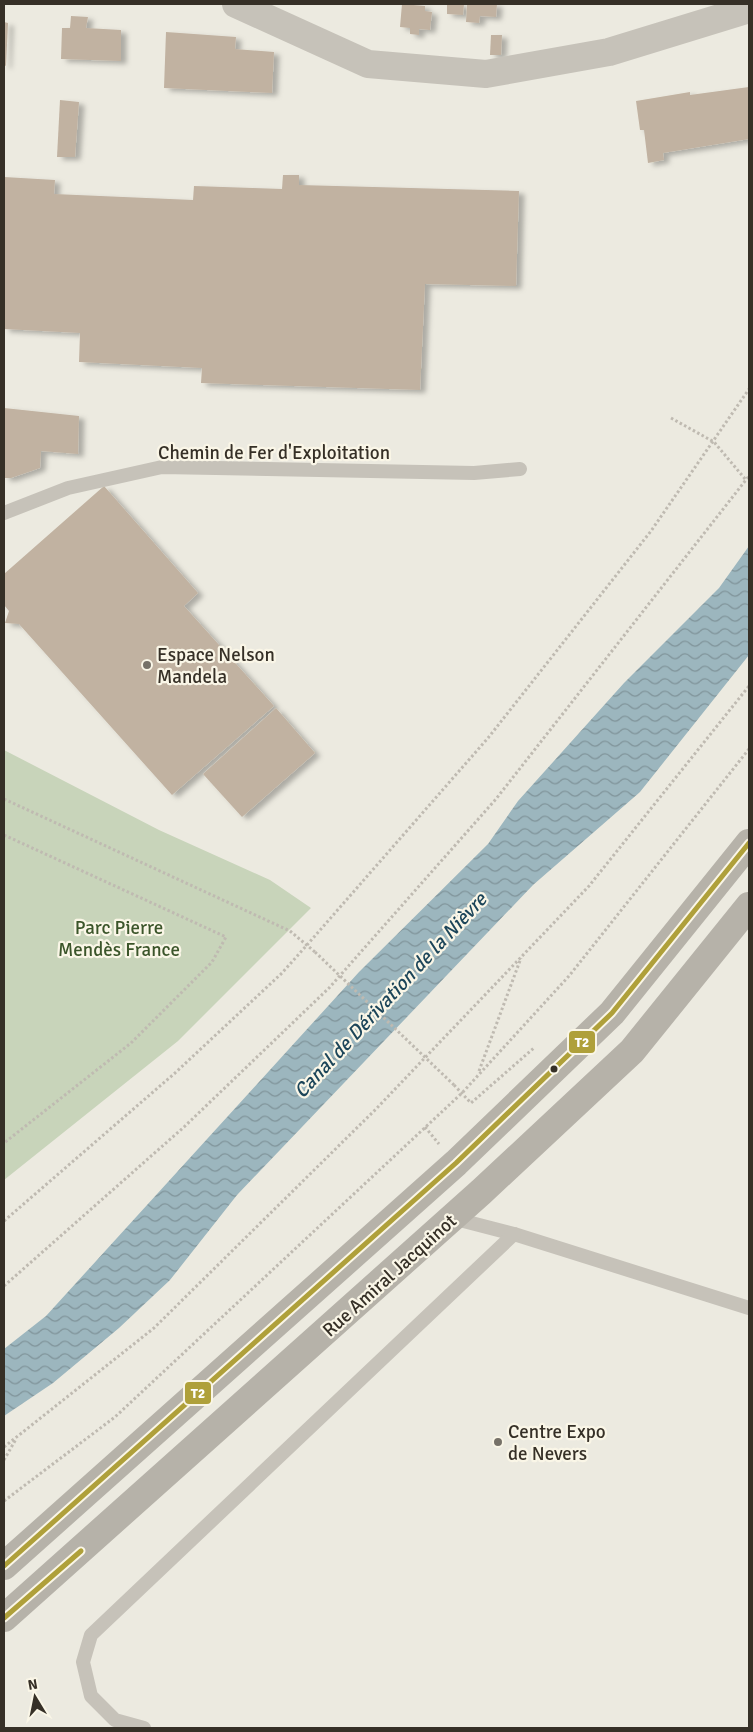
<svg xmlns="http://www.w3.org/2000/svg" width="753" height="1732" viewBox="0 0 753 1732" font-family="Signika,sans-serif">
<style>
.park{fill:#c8d4ba}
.water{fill:url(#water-waves)}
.building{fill:#c1b2a1;filter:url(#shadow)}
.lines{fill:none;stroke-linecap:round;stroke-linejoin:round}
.path{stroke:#bfbab1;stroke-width:3;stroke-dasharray:2.5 2.5;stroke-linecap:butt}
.service{stroke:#c6c2b9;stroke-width:14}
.minor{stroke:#c6c2b9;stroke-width:28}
.secondary{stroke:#b6b2a9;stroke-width:28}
.path-bridge{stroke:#bfbab1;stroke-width:3;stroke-dasharray:2.5 2.5;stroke-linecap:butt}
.bus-1-casing{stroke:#faf6e7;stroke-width:9}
.bus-1{stroke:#afa03a;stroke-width:5}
.poi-dot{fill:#767168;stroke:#faf6e7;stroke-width:2}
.bus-dot{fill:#363027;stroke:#faf6e7;stroke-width:2}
.labels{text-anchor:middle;stroke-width:4.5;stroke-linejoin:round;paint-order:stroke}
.street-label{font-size:19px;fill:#363027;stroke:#faf6e7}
.poi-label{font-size:19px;fill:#363027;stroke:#faf6e7;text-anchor:start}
.park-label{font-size:19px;fill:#3b552a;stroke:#faf6e7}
.water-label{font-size:20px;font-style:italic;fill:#1c4559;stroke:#faf6e7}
.line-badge{stroke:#faf6e7;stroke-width:2}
.badge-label{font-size:14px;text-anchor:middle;font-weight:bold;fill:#fff}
</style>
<defs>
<pattern id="water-waves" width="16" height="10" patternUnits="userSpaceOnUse" patternTransform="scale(1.25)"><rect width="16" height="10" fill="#9cb6be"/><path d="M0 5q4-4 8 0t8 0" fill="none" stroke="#80949a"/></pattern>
<filter id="shadow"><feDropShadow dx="5.5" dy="3" stdDeviation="2.5" flood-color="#0004"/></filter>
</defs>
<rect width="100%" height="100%" fill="#eceae0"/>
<polygon class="park" points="4,750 159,830 270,880 311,908 178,1041 4,1180"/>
<polygon class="water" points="749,546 749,655 640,792 533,885 237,1195 170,1280 119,1328 53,1383 4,1416 4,1349 46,1316 359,972 488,844 518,801 624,683 719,588"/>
<g class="building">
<polygon points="402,4 425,6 425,11 432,12 430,30 419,29 419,35 410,34 410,28 400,27"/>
<polygon points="447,4 464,4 463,15 447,14"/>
<polygon points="467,4 497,4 496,17 480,16 479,23 466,22"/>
<polygon points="71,16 88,17 86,28 121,30 121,61 61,59 62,28 70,28"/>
<polygon points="4,22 8,23 6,66 4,65"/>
<polygon points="166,32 236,37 235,49 274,52 272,93 164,88"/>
<polygon points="491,35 502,35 501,55 490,55"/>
<polygon points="749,87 749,139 663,153 664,160 648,163 644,130 640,130 636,101 690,92 690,95"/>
<polygon points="60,100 79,102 75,157 57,157"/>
<polygon points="283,175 299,175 299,185 519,191 516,286 425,284 420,390 201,383 202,368 79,362 80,333 4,329 4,177 55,180 54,194 193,200 194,186 282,189"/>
<polygon points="4,408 79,416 78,454 41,451 40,468 11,478 4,478"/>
<polygon points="104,486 198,593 184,606 274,706 172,795 19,624 5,623 9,611 4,605 4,574"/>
<polygon points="276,708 315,753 242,817 203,774"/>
</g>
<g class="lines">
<g class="path">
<polyline points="671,418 714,442 746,480"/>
<polyline points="4,799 290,931 315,952"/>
<polyline points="4,835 226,937 212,962 131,1043 4,1143"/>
<polyline points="479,1071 521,958"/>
<polyline points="454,1085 471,1103 535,1047"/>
<polyline points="425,1127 439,1144"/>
<polyline points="4,1221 175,1073 282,973 307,945 488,738 651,531 749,389"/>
<polyline points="4,1286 184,1127 329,988 496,799 749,476"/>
<polyline points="4,1447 154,1328 376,1109 589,886 749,686"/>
<polyline points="4,1460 16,1439"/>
<polyline points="4,1501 115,1417 462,1093 569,976 749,749"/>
</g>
<g class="service">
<polyline points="4,513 68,488 162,467 474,473 520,469"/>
<polyline points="452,1218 514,1234 749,1308"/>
<polyline points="144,1728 115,1720 91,1696 83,1662 91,1635 514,1234"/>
</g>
<polyline class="minor" points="236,4 368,64 486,74 609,52 749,9"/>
<g class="secondary">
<polyline points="4,1566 456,1163 612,1013 749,843"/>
<polyline points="4,1618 481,1192 632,1051 749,906"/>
</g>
<polyline class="path-bridge" points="315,952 454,1085"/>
<defs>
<g id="bus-1">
<polyline points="4,1566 456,1163 612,1013 749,843"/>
<polyline points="4,1618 81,1551"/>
</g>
</defs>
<use href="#bus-1" class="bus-1-casing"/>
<use href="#bus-1" class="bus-1"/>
</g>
<g class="poi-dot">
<circle cx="147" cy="665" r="5"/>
<circle cx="498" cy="1442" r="5"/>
</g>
<circle class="bus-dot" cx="554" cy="1069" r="4.5"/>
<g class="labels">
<g class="street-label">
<text x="274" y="459">Chemin de Fer d'Exploitation</text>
<text transform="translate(389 1275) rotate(-42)" y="7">Rue Amiral Jacquinot</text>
</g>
<g class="poi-label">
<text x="157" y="661">Espace Nelson<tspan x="157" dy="22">Mandela</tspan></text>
<text x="508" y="1438">Centre Expo<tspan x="508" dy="22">de Nevers</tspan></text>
</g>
<g class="park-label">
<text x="119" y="934">Parc Pierre<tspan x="119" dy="22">Mendès France</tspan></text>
</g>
<g class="water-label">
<text transform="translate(390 995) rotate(-47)" y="7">Canal de Dérivation de la Nièvre</text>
</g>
</g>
<g class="line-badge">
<rect x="568" y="1030" width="28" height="24" rx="5" fill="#afa03a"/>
<rect x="184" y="1381" width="28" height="24" rx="5" fill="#afa03a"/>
</g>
<g class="badge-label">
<text x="582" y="1047">T2</text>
<text x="198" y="1398">T2</text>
</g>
<rect width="753" height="1732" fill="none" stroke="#363027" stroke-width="10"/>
<g transform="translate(35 1697) rotate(350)" stroke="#faf6e7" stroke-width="4" paint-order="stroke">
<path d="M0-4L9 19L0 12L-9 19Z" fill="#363027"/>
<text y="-8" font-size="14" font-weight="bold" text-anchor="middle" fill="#363027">N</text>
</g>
</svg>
